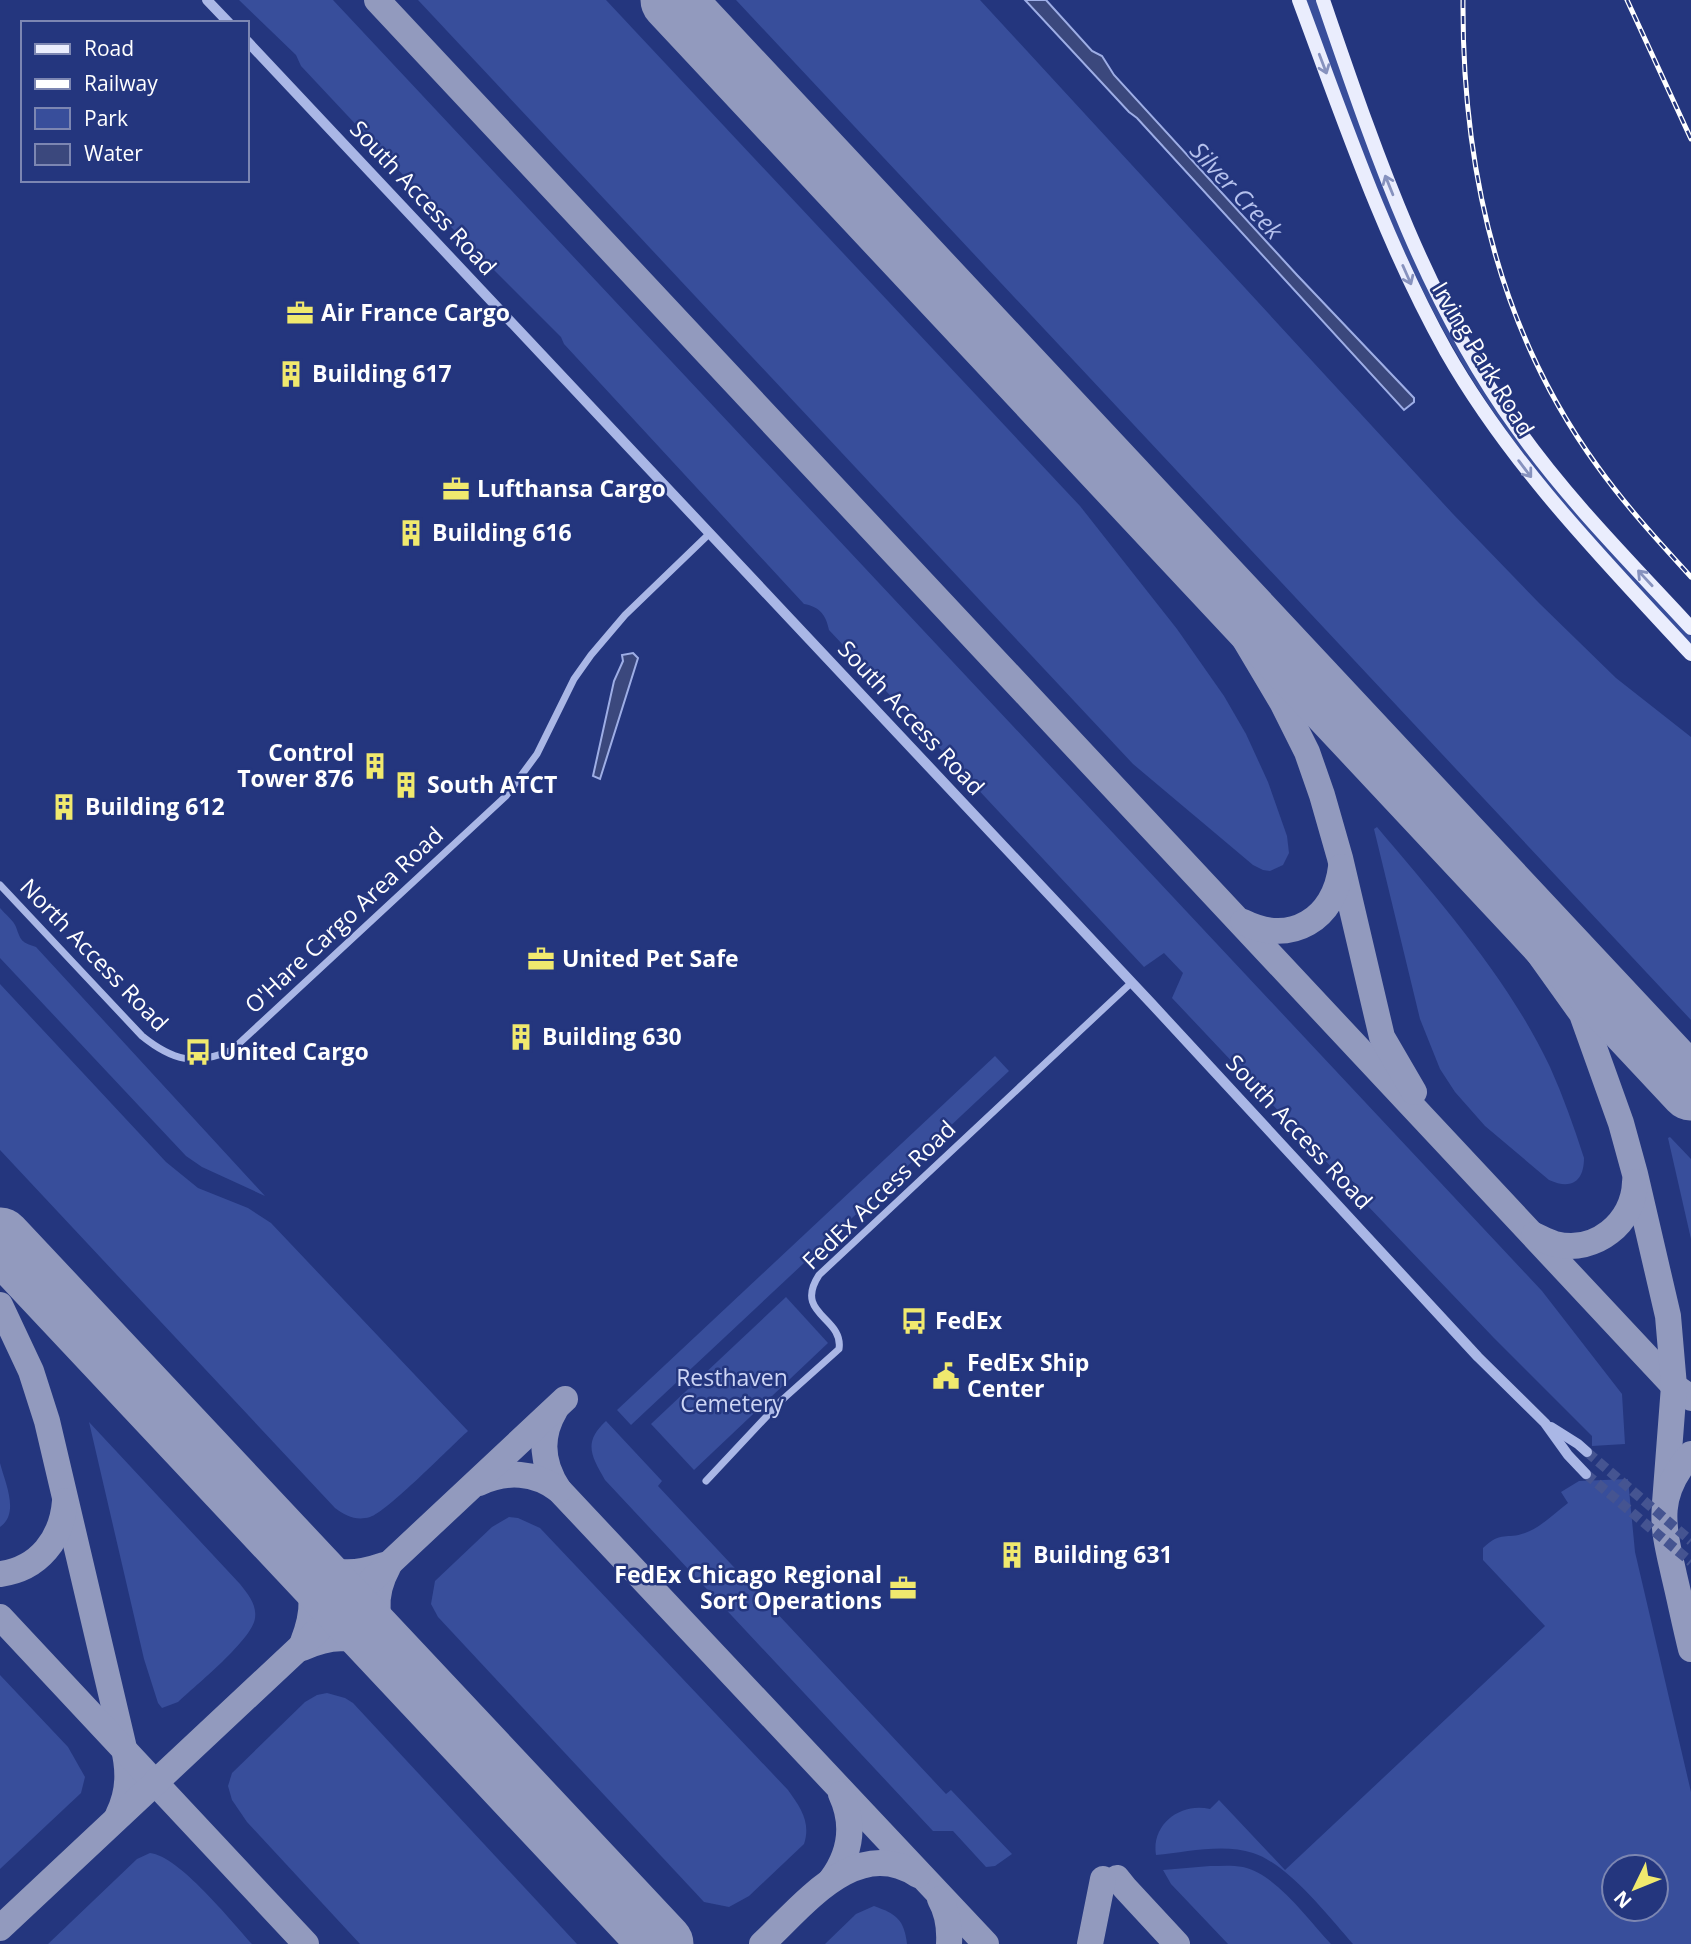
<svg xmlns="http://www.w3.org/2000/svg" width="1691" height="1944" viewBox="0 0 1691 1944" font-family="'Open Sans',sans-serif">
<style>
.green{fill:#384e9b;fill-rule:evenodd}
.water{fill:#3b487d;stroke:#9eaee6;stroke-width:2}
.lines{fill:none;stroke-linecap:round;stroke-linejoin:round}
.taxiway{stroke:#929abe;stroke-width:26}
.runway{stroke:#929abe;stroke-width:63}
.tertiary-tunnel{stroke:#455491;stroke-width:10;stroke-dasharray:10 5;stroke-linecap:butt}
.minor{stroke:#aab7e6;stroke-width:7}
.tertiary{stroke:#aab7e6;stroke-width:10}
.primary{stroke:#eaedfd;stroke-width:14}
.rail-casing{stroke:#fff;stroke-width:5}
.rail{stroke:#24367e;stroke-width:2.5;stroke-dasharray:8;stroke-linecap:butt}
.oneway{stroke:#8792be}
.labels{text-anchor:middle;stroke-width:5;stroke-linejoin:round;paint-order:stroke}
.street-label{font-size:23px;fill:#fff;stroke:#24367e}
.poi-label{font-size:23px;font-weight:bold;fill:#fff;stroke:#24367e;text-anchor:start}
.park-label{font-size:23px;fill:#cdd5f5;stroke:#24367e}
.water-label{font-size:24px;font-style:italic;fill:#b5c1ed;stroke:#24367e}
</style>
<rect width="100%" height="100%" fill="#24367e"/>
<g class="green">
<path d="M239 0H333L1542 1291 1622 1394 1625 1444 1592 1446V1436L1493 1337 1365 1203C1360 1187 1355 1179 1338 1174L1172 998 1183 973 1164 953 1144 967 829 630C826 615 820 607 804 604L564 344 561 337 450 226V220L429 198 421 194 301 66 296 55Z"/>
<polygon points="418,0 606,0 1080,506 1177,629 1224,696 1246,734 1268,782 1287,836 1289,853 1283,865 1270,871 1263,870 1253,865 1133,764"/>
<polygon points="736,0 980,0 1453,514 1539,603 1616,678 1691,737 1691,1020"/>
<path d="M1306 0H1316L1421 275 1459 348 1598 535 1691 636V645C1619 567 1545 490 1486 401 1404 278 1357 138 1306 0Z"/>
<path d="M1377 827C1440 902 1508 978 1550 1067 1563 1096 1574 1127 1584 1158 1584 1182 1571 1190 1549 1180L1485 1126 1455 1092 1440 1069 1420 1019 1374 829Z"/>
<path d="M0 908C5 914 14 921 16 927 21 941 21 942 36 947L265 1196 202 1167 186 1156 0 958Z"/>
<path d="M0 984 166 1162 198 1188 248 1208 271 1223 468 1431C450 1447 387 1512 370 1517 356 1521 346 1516 335 1508L0 1150Z"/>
<polygon points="995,1056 1009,1071 631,1425 617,1410"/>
<polygon points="1670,1137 1691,1159 1691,1239 1668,1138"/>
<polygon points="786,1297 828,1343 694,1470 651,1424"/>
<path d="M606 1421 662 1481 658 1486 946 1794 951 1790 1012 1854 995 1866 986 1867 953 1831H933L605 1480C591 1456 583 1442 606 1421Z"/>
<path d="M89 1422 240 1584C248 1594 257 1605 255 1618 253 1639 195 1686 178 1702L162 1708 158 1703 144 1659Z"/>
<path d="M0 1463C5 1483 20 1513 0 1527Z"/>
<path d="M1628 1479 1635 1552 1691 1792V1944H1353C1329 1917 1288 1864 1253 1853 1224 1843 1186 1852 1156 1855 1151 1824 1181 1802 1210 1809L1219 1800 1285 1870 1545 1626 1483 1560V1548C1502 1530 1506 1540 1525 1533 1540 1528 1555 1513 1568 1503L1561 1492 1579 1481ZM1614 1867H1656V1909H1614Z"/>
<path d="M509 1517 518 1518 540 1528 788 1790C801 1808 811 1823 804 1844L749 1896 729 1907 704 1902 438 1617 431 1604 435 1581 492 1527Z"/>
<polygon points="0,1675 68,1747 85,1777 81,1793 0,1869"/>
<polygon points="327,1693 345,1698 353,1703 577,1944 360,1944 247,1822 232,1800 228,1786 232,1773 305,1702 317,1695"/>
<path d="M150 1853C179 1856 231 1921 252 1944H48L137 1859Z"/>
<path d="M1210 1866C1221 1866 1232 1865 1243 1867 1276 1874 1308 1920 1331 1944H1228L1171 1884 1163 1870Z"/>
<path d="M874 1906C896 1914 904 1919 907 1944H825L856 1914Z"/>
</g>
<g class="water">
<polygon points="1025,0 1046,0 1092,51 1102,56 1114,75 1297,275 1414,398 1414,402 1404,410 1137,118 1129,112"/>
<polygon points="633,653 638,658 600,779 593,776 614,681 623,661 622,655"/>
</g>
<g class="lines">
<g class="taxiway">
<polyline points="377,0 1674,1386 1691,1398"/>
<polyline points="1103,460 1238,628 1282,702 1307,752 1322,795 1340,858 1382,1037 1414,1092"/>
<polyline points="1411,789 1486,880 1582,1014 1621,1123 1635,1174 1668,1316 1674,1386 1665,1503"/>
<path d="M1243 922C1291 946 1335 919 1341 867"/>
<path d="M1534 1235C1541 1238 1547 1242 1555 1244 1595 1254 1634 1223 1635 1182"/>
<polyline points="0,1245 63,1306"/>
<path d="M0 1305 31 1371 47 1421 123 1744C129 1769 130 1791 118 1815"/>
<path d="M555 1410C539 1437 542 1465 559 1490L986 1944"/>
<path d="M1691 1454C1654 1496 1663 1526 1674 1575 1680 1600 1685 1625 1691 1649"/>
<path d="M479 1483C506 1470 535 1472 559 1490"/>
<path d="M302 1559C335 1574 349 1577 384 1565"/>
<path d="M302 1559C313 1594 316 1608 303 1642"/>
<path d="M388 1567C371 1598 377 1620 389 1652"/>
<path d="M0 1574C39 1569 62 1539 65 1501"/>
<polyline points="0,1617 306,1944"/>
<path d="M302 1648C338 1632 353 1637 389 1652"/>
<polyline points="1117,1878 1125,1888 1177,1944"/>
<path d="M831 1880C851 1853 855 1824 841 1794"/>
<path d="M940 1899C948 1913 950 1927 949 1944"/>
<polyline points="0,1928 565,1399"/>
<path d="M762 1944C804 1905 856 1835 918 1875"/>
<polyline points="1090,1944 1103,1879"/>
</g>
<g class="runway">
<polyline points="672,0 1691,1089"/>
<polyline points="0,1239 662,1944"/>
</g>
<g class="tertiary-tunnel">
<polyline points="1587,1452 1691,1541"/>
<polyline points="1586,1474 1691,1562"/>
</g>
<g class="minor">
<path d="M0 885 142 1036C173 1061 195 1066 232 1050L506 796 537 754 574 679 591 655 625 615 709 534"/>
<path d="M706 1481 782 1400 839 1349C844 1317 793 1315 819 1275L1131 983"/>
</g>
<g class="tertiary">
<polyline points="207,0 229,23"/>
<polyline points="247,41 1151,1003 1478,1357 1545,1423 1568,1455 1586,1474"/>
<polyline points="1551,1427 1578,1444 1587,1452"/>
</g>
<g class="primary">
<path d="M1299 0C1343 118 1384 240 1446 351 1511 465 1602 558 1691 654"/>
<path d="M1323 0C1374 148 1424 299 1517 428 1568 500 1631 563 1691 628"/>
</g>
<defs>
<g id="rail">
<path d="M1463 0C1462 167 1498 330 1598 467 1626 506 1659 542 1691 577"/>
<polyline points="1627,0 1691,139"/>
</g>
</defs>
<use href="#rail" class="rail-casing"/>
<use href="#rail" class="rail"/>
</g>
<defs><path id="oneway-shaft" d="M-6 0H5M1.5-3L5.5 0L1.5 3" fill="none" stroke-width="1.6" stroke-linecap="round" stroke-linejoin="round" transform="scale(1.75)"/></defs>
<g class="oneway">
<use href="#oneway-shaft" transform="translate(1323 64) rotate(69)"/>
<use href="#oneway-shaft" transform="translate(1389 185) rotate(-112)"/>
<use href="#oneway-shaft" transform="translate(1407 275) rotate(66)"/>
<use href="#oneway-shaft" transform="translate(1525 469) rotate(53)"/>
<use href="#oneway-shaft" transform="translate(1645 578) rotate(-133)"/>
</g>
<defs>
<symbol id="office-bare" viewBox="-9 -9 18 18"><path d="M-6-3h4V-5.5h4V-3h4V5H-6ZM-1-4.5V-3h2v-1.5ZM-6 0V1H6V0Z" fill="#f0e96e" stroke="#24367e" stroke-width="2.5" paint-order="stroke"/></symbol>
<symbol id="building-bare" viewBox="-9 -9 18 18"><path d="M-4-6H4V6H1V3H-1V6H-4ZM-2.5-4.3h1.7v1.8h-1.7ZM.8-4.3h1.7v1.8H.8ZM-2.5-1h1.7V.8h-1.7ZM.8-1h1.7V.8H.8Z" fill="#f0e96e" stroke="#24367e" stroke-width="2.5" paint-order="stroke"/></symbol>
<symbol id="bus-bare" viewBox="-9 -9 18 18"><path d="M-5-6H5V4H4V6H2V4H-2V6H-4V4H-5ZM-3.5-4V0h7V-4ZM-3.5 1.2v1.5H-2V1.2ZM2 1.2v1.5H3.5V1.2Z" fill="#f0e96e" stroke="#24367e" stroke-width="2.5" paint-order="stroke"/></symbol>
<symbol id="civic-bare" viewBox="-9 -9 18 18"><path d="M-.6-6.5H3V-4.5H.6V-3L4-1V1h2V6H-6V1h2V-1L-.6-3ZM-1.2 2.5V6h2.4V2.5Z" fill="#f0e96e" stroke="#24367e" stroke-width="2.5" paint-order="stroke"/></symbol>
</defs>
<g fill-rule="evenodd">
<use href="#office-bare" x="281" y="294" width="38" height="38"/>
<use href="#building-bare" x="272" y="355" width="38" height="38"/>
<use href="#office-bare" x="437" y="470" width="38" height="38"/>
<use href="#building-bare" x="392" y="514" width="38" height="38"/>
<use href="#building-bare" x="356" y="747" width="38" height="38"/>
<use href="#building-bare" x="387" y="766" width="38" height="38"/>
<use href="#building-bare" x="45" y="788" width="38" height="38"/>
<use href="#office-bare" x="522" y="940" width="38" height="38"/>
<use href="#building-bare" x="502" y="1018" width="38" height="38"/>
<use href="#bus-bare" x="179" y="1033" width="38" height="38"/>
<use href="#bus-bare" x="895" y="1302" width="38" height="38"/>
<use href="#civic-bare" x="927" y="1357" width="38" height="38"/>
<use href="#building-bare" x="993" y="1536" width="38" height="38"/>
<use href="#office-bare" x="884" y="1569" width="38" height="38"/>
</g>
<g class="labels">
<g class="street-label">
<text transform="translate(423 198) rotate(47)" y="8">South Access Road</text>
<text transform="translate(1483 359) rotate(59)" y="8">Irving Park Road</text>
<text transform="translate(911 718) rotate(47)" y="8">South Access Road</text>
<text transform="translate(344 920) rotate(-43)" y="8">O'Hare Cargo Area Road</text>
<text transform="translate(94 955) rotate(46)" y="8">North Access Road</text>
<text transform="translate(1299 1132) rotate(47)" y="8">South Access Road</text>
<text transform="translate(879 1195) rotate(-44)" y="8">FedEx Access Road</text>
</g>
<g class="poi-label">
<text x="321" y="321">Air France Cargo</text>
<text x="312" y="382">Building 617</text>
<text x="477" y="497">Lufthansa Cargo</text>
<text x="432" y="541">Building 616</text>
<text x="354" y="761" text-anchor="end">Control<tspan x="354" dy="26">Tower 876</tspan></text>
<text x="427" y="793">South ATCT</text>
<text x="85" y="815">Building 612</text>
<text x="562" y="967">United Pet Safe</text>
<text x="542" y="1045">Building 630</text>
<text x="219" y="1060">United Cargo</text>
<text x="935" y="1329">FedEx</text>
<text x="967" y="1371">FedEx Ship<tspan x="967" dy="26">Center</tspan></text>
<text x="1033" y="1563">Building 631</text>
<text x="882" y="1583" text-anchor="end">FedEx Chicago Regional<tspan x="882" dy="26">Sort Operations</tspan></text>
</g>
<g class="park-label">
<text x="732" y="1386">Resthaven<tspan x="732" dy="26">Cemetery</tspan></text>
</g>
<g class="water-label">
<text transform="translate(1236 191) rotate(47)" y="8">Silver Creek</text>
</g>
</g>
<rect x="21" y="21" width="228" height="161" fill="#24367e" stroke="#7c86b2" stroke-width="2"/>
<rect x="35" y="44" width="35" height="10" fill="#eaedfd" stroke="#7c86b2" stroke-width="2"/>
<text x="84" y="56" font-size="21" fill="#ffffff">Road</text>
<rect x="35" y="79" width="35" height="10" fill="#ffffff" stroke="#7c86b2" stroke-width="2"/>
<text x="84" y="91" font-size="21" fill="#ffffff">Railway</text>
<rect x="35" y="108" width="35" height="21" fill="#384e9b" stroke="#7c86b2" stroke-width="2"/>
<text x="84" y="126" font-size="21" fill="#ffffff">Park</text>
<rect x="35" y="144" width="35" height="21" fill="#3b487d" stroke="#7c86b2" stroke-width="2"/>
<text x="84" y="161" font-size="21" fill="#ffffff">Water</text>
<g transform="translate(1635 1888) rotate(227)"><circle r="33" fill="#24367e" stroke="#7c86b2" stroke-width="2"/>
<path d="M0-5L12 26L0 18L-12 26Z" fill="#f0e96e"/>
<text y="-10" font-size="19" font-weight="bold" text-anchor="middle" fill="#ffffff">N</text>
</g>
</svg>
